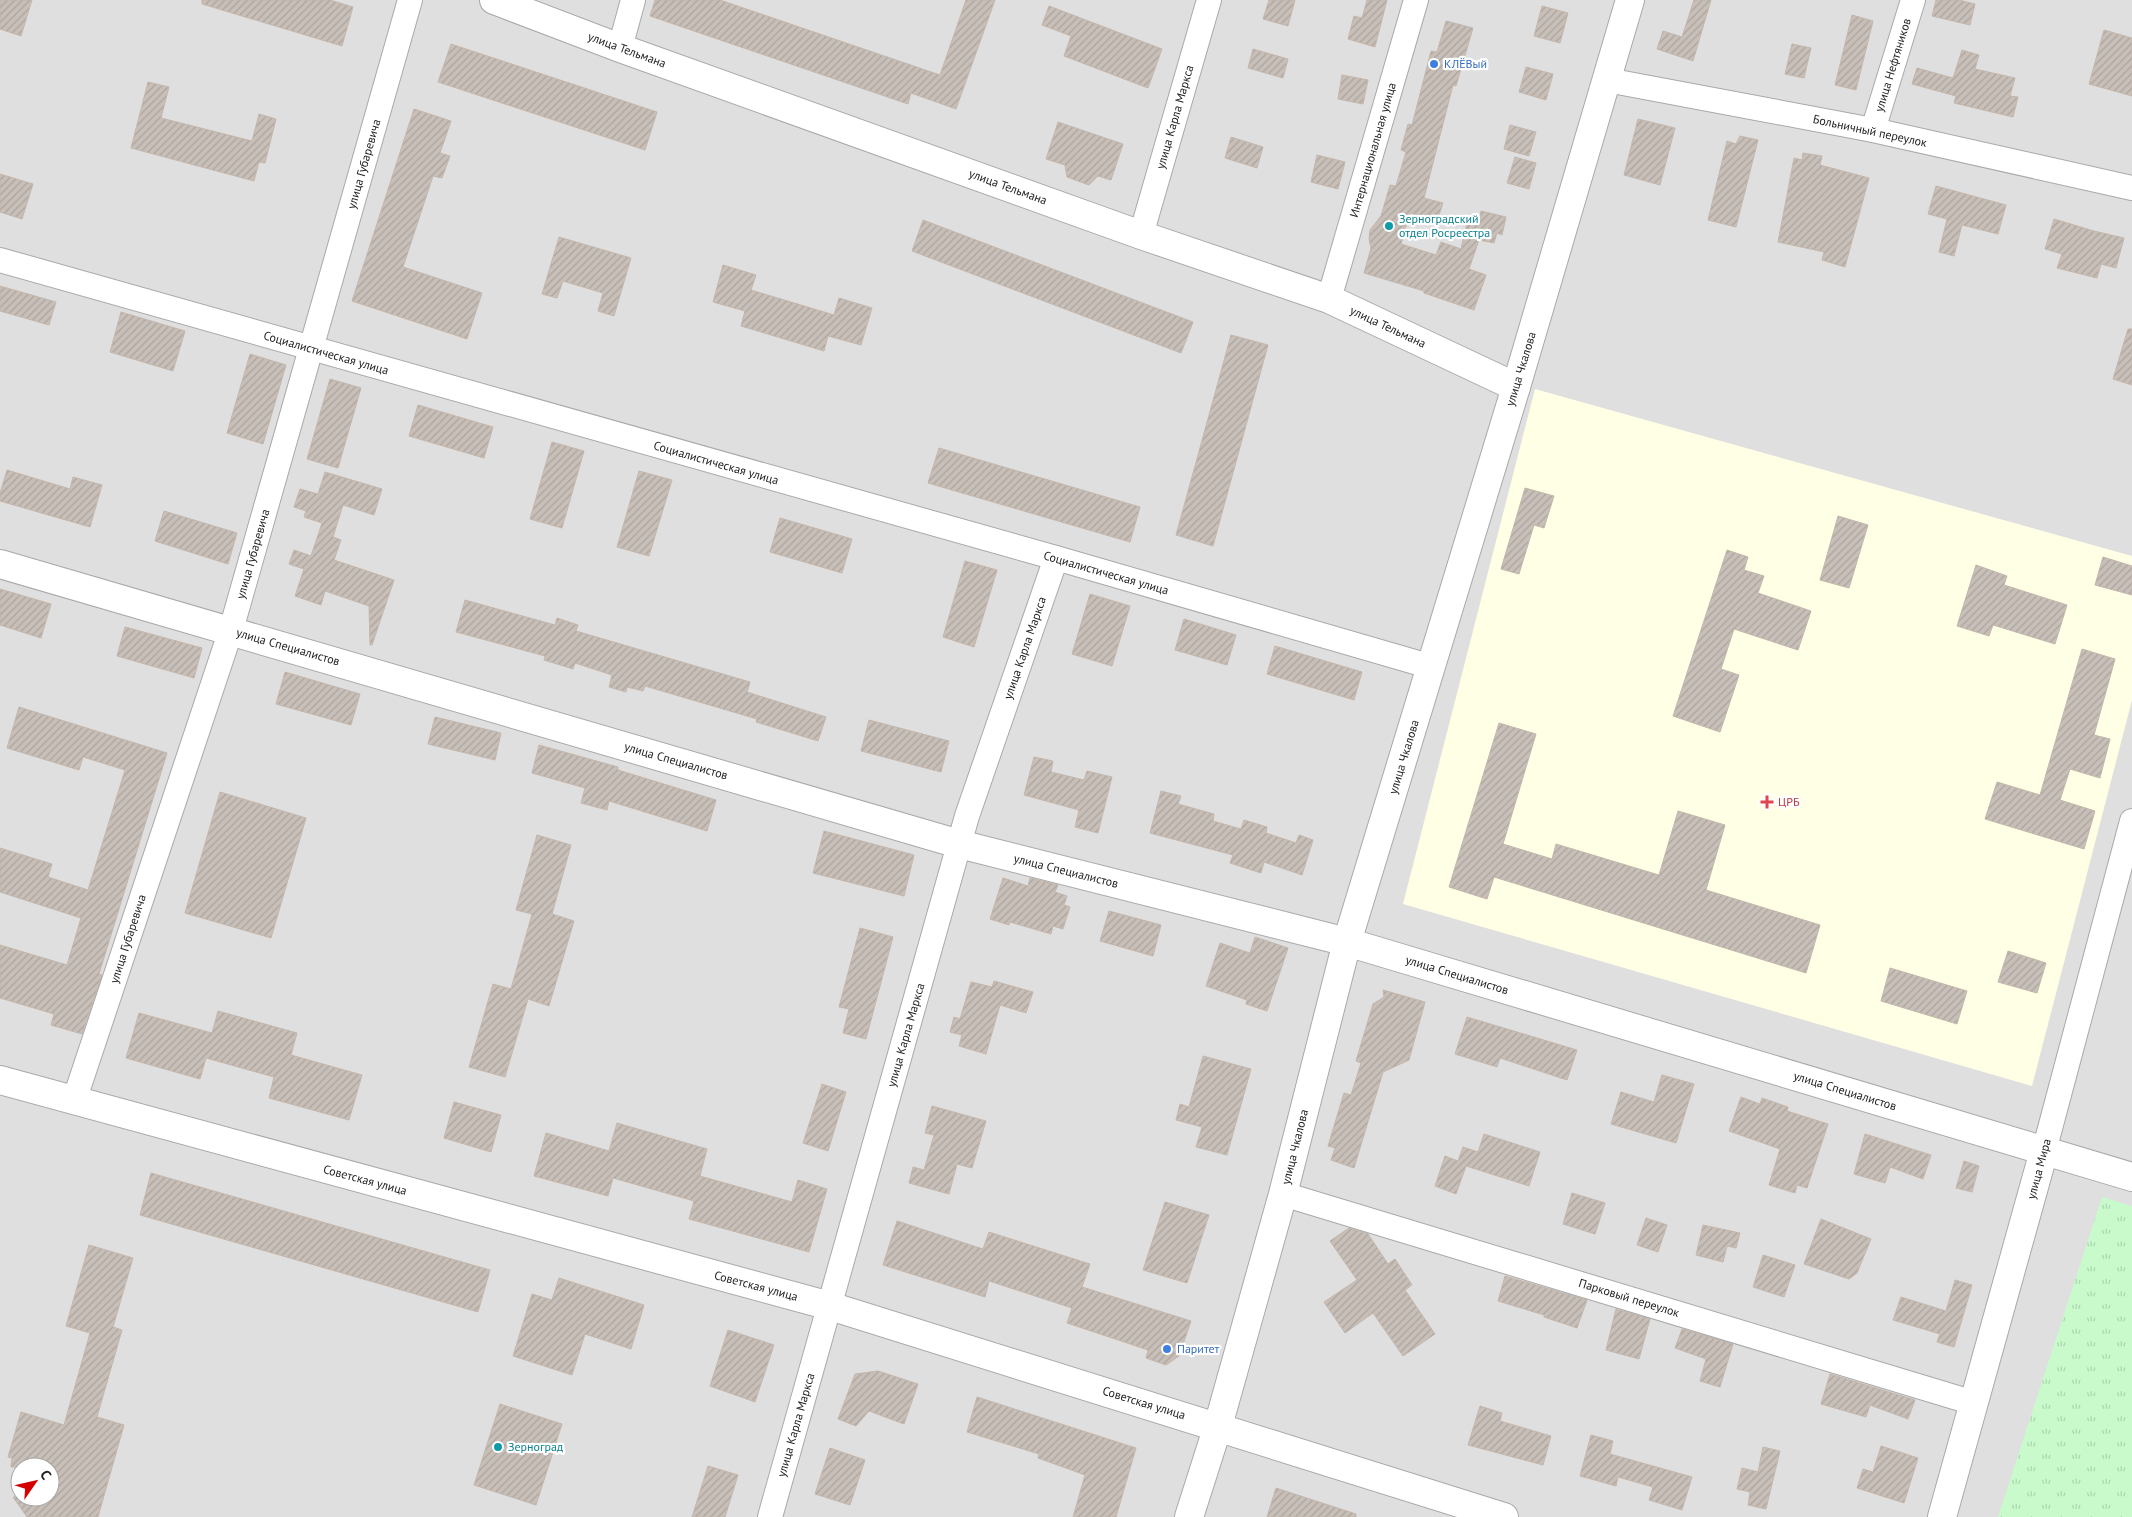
<svg xmlns="http://www.w3.org/2000/svg" width="2132" height="1517" viewBox="0 0 2132 1517" font-family="'PT Sans',sans-serif">
<style>
.residential{fill:#e0dfdf;fill-rule:evenodd}
.education{fill:#ffffe5}
.park{fill:url(#park-tufts)}
.building{fill:url(#building-hatch);stroke:#c4b6ab}
.lines{fill:none;stroke-linecap:round;stroke-linejoin:round}
.minor-casing{stroke:#a9a9a9;stroke-width:26}
.tertiary-casing{stroke:#a9a9a9;stroke-width:30}
.minor{stroke:#fff;stroke-width:24}
.tertiary{stroke:#fff;stroke-width:28}
.shop-dot{fill:#3f7fe0;stroke:#fff;stroke-width:2}
.culture-dot{fill:#0f9aa8;stroke:#fff;stroke-width:2}
.health-dot{fill:#e0444e;stroke:#fff;stroke-width:2}
.labels{text-anchor:middle;stroke-width:4.5;stroke-linejoin:round;paint-order:stroke}
.street-label{font-size:12px;fill:#222;stroke:#fff}
.shop-label{font-size:12px;fill:#366cbe;stroke:#fff;text-anchor:start}
.culture-label{font-size:12px;fill:#0d838f;stroke:#fff;text-anchor:start}
.health-label{font-size:12px;fill:#be3a42;stroke:#fff;text-anchor:start}
</style>
<defs>
<pattern id="park-tufts" width="24" height="20" patternUnits="userSpaceOnUse" patternTransform="scale(1.25)"><rect width="24" height="20" fill="#c8facc"/><path d="M3 7l-1-3M5 7V3M7 7l1-3M15 17l-1-3M17 17v-4M19 17l1-3" fill="none" stroke="#acd6af"/></pattern>
<pattern id="building-hatch" width="6" height="6" patternUnits="userSpaceOnUse" patternTransform="scale(1.25)"><rect width="6" height="6" fill="#c7bfb8"/><path d="M-1 1l2-2M0 6l6-6M5 7l2-2" fill="none" stroke="#aba49e"/></pattern>
</defs>
<rect width="100%" height="100%" fill="#f2efe9"/>
<path class="residential" d="M0 0H2132V1517H0ZM20 1467H50V1497H20Z"/>
<polygon class="education" points="1535,389 2132,556 2132,700 2032,1086 1403,904"/>
<polygon class="park" points="2102,1197 2132,1206 2132,1517 1998,1517"/>
<g class="building">
<polygon points="0,0 32,0 21,36 0,29"/>
<polygon points="202,0 330,0 353,7 342,46 202,4"/>
<polygon points="655,0 720,0 940,75 966,0 995,0 956,109 911,93 908,104 650,16"/>
<polygon points="1269,0 1295,0 1288,26 1263,19"/>
<polygon points="1367,0 1387,0 1375,47 1348,39 1354,16 1362,18"/>
<polygon points="1694,0 1711,0 1693,61 1657,49 1663,31 1682,37"/>
<polygon points="1936,0 1959,0 1975,4 1970,25 1932,16"/>
<polygon points="1049,6 1162,49 1148,88 1064,56 1071,36 1042,25"/>
<polygon points="1542,6 1568,13 1560,43 1534,36"/>
<polygon points="1852,15 1873,21 1856,90 1835,85"/>
<polygon points="1446,21 1473,28 1456,86 1453,85 1424,198 1443,203 1437,221 1410,213 1401,244 1436,255 1441,242 1461,249 1468,218 1479,221 1481,211 1506,217 1502,235 1497,233 1494,243 1479,240 1469,269 1486,275 1474,310 1424,293 1424,291 1364,273 1371,248 1369,239 1370,230 1381,216 1390,185 1396,186 1406,152 1401,150 1408,124 1412,125 1431,51 1437,52"/>
<polygon points="2104,30 2132,38 2132,96 2089,84"/>
<polygon points="451,44 657,112 645,150 438,82"/>
<polygon points="1792,44 1811,48 1804,78 1785,74"/>
<polygon points="1253,49 1288,59 1283,78 1248,68"/>
<polygon points="1962,50 1979,55 1975,69 2015,78 2010,96 2018,97 2013,117 1954,103 1956,96 1912,84 1917,68 1953,78"/>
<polygon points="1526,67 1553,74 1546,100 1519,92"/>
<polygon points="1342,75 1368,80 1363,104 1338,99"/>
<polygon points="148,82 169,87 161,118 252,141 259,114 276,119 265,163 259,162 254,181 131,148"/>
<polygon points="414,109 451,121 440,153 450,156 442,178 433,176 403,267 482,293 467,339 352,301"/>
<polygon points="1638,119 1675,128 1660,185 1624,175"/>
<polygon points="1058,122 1123,144 1111,180 1098,176 1089,185 1067,177 1065,165 1046,159"/>
<polygon points="1510,125 1536,132 1529,156 1504,149"/>
<polygon points="1740,136 1758,140 1736,227 1708,220 1727,141 1736,144"/>
<polygon points="1231,137 1263,147 1257,168 1225,158"/>
<polygon points="1803,153 1822,156 1820,165 1869,178 1845,267 1822,260 1824,252 1778,242 1794,158 1802,160"/>
<polygon points="1317,155 1345,162 1338,189 1311,182"/>
<polygon points="1515,157 1536,163 1529,189 1507,183"/>
<polygon points="0,174 33,184 22,219 0,212"/>
<polygon points="1936,186 2006,205 1998,234 1962,225 1954,256 1939,252 1947,219 1928,214"/>
<polygon points="2054,219 2094,231 2124,238 2116,268 2101,264 2097,278 2057,268 2062,254 2045,249"/>
<polygon points="923,220 1193,322 1181,353 912,251"/>
<polygon points="559,237 631,258 614,316 598,311 603,293 563,281 557,298 542,294"/>
<polygon points="723,265 756,275 751,290 834,315 839,298 872,308 861,345 828,336 824,351 741,326 745,311 713,302"/>
<polygon points="0,286 56,302 49,325 0,311"/>
<polygon points="121,312 185,331 173,371 110,352"/>
<polygon points="2128,329 2132,329 2132,385 2113,379"/>
<polygon points="1231,335 1268,345 1213,546 1176,535"/>
<polygon points="250,354 286,365 263,444 227,433"/>
<polygon points="330,379 361,388 338,468 307,459"/>
<polygon points="418,405 493,427 484,458 409,436"/>
<polygon points="552,442 584,451 562,528 530,519"/>
<polygon points="939,448 1140,507 1130,542 928,483"/>
<polygon points="7,470 70,489 73,477 102,485 90,527 0,501 0,493"/>
<polygon points="639,471 672,480 649,556 617,547"/>
<polygon points="325,472 382,489 374,515 343,505 333,537 341,540 334,560 394,580 372,645 370,645 369,606 325,591 321,605 295,596 304,569 289,564 294,550 311,556 322,523 304,517 306,511 294,507 300,489 318,494"/>
<polygon points="1525,488 1554,496 1544,528 1534,525 1519,574 1501,569"/>
<polygon points="164,511 237,533 228,564 155,541"/>
<polygon points="1838,516 1868,525 1849,588 1820,580"/>
<polygon points="780,518 852,539 842,573 770,552"/>
<polygon points="1727,550 1748,557 1744,570 1764,576 1758,593 1811,611 1798,650 1734,629 1721,669 1739,675 1720,732 1673,716"/>
<polygon points="2103,557 2132,566 2132,595 2095,585"/>
<polygon points="965,561 997,570 974,647 943,637"/>
<polygon points="1976,565 2007,576 2004,585 2067,605 2055,644 1993,625 1989,636 1957,626"/>
<polygon points="0,589 51,604 41,638 0,625"/>
<polygon points="1090,594 1130,606 1112,666 1072,654"/>
<polygon points="465,600 555,625 557,618 578,625 576,631 750,682 747,692 826,717 818,741 756,722 757,719 645,686 643,691 627,687 626,692 609,687 612,675 575,663 573,669 544,660 545,656 456,632"/>
<polygon points="1184,619 1236,635 1227,665 1175,650"/>
<polygon points="125,627 202,648 194,678 117,656"/>
<polygon points="1275,646 1362,672 1354,700 1267,674"/>
<polygon points="2082,649 2115,659 2094,735 2110,739 2100,778 2070,769 2060,800 2095,811 2084,849 1985,819 1997,782 2040,795"/>
<polygon points="285,672 360,694 351,725 276,704"/>
<polygon points="19,707 167,753 99,974 102,975 82,1034 51,1025 54,1014 0,998 0,945 67,965 81,918 0,892 0,848 52,864 48,877 88,890 125,770 83,757 79,770 7,748"/>
<polygon points="435,717 501,733 495,760 428,744"/>
<polygon points="869,720 949,741 941,772 861,751"/>
<polygon points="1499,723 1536,734 1503,844 1552,859 1556,844 1659,875 1678,811 1725,825 1706,890 1820,925 1806,973 1494,877 1487,899 1449,887"/>
<polygon points="539,745 618,767 618,770 716,800 707,831 609,801 607,810 581,803 585,788 532,773"/>
<polygon points="1034,757 1053,761 1051,772 1084,780 1087,771 1112,777 1098,833 1075,827 1079,810 1024,795"/>
<polygon points="1161,791 1181,796 1178,804 1214,814 1213,821 1241,829 1244,820 1267,827 1266,833 1296,843 1299,835 1313,840 1302,875 1264,862 1261,873 1230,863 1233,855 1150,833"/>
<polygon points="220,792 306,818 271,938 185,913"/>
<polygon points="824,831 914,855 904,896 813,873"/>
<polygon points="537,835 571,845 552,914 574,921 549,1006 528,999 505,1077 469,1067 493,984 511,989 532,914 516,910"/>
<polygon points="1003,878 1028,886 1030,878 1058,885 1055,892 1067,896 1064,905 1070,907 1063,929 1053,926 1051,934 1010,922 1009,925 990,919"/>
<polygon points="1109,911 1161,925 1153,956 1100,941"/>
<polygon points="860,928 893,937 866,1039 843,1033 849,1009 839,1007"/>
<polygon points="1255,937 1288,948 1267,1011 1246,1004 1247,1000 1206,986 1220,943 1250,953"/>
<polygon points="2008,951 2046,963 2037,993 1998,982"/>
<polygon points="1890,968 1967,991 1957,1024 1881,1001"/>
<polygon points="994,981 1033,992 1026,1013 1000,1005 986,1054 959,1046 962,1035 950,1032 954,1017 960,1019 971,982 992,987"/>
<polygon points="1383,990 1425,1002 1409,1060 1383,1072 1354,1168 1331,1160 1335,1148 1328,1146 1344,1093 1351,1095 1361,1063 1356,1061 1373,1004 1384,997"/>
<polygon points="218,1011 297,1033 291,1055 362,1075 349,1120 269,1098 274,1077 206,1058 200,1079 126,1058 139,1013 212,1033"/>
<polygon points="1467,1017 1577,1050 1567,1080 1500,1058 1497,1067 1455,1054"/>
<polygon points="1203,1056 1251,1069 1227,1155 1196,1147 1202,1127 1176,1120 1180,1104 1189,1107"/>
<polygon points="1662,1075 1694,1084 1676,1143 1611,1124 1621,1092 1654,1102"/>
<polygon points="822,1084 846,1092 828,1151 803,1143"/>
<polygon points="1741,1097 1760,1104 1762,1098 1788,1107 1787,1111 1828,1124 1807,1188 1797,1185 1795,1193 1769,1185 1780,1149 1729,1131"/>
<polygon points="454,1102 501,1115 491,1152 444,1138"/>
<polygon points="932,1106 986,1121 972,1168 957,1164 949,1194 909,1183 913,1167 924,1170 934,1135 925,1133"/>
<polygon points="617,1123 707,1149 700,1176 792,1202 798,1180 827,1189 809,1252 689,1219 694,1201 613,1178 608,1196 534,1176 546,1133 609,1151"/>
<polygon points="1484,1134 1540,1152 1529,1186 1466,1166 1456,1194 1435,1186 1445,1156 1458,1161 1463,1147 1478,1152"/>
<polygon points="1865,1134 1931,1155 1923,1179 1890,1167 1885,1183 1854,1174"/>
<polygon points="1964,1161 1979,1166 1972,1192 1956,1188"/>
<polygon points="151,1173 490,1270 478,1312 140,1215"/>
<polygon points="1572,1193 1605,1203 1595,1234 1563,1224"/>
<polygon points="1165,1202 1209,1215 1187,1283 1143,1270"/>
<polygon points="1646,1218 1667,1225 1658,1252 1637,1245"/>
<polygon points="1821,1219 1871,1239 1857,1273 1849,1279 1804,1264"/>
<polygon points="897,1221 983,1249 989,1232 1090,1264 1082,1287 1191,1321 1179,1356 1166,1365 1146,1358 1148,1350 1067,1323 1072,1308 989,1281 985,1297 883,1265"/>
<polygon points="1703,1225 1740,1233 1736,1248 1727,1246 1723,1262 1696,1255"/>
<polygon points="1349,1228 1368,1234 1388,1264 1395,1259 1412,1285 1405,1290 1435,1334 1403,1356 1373,1313 1345,1333 1324,1302 1357,1280 1330,1241"/>
<polygon points="89,1245 133,1258 113,1327 122,1330 97,1417 124,1425 98,1517 27,1517 13,1497 50,1497 50,1467 11,1467 12,1458 8,1457 21,1412 64,1425 90,1333 66,1326"/>
<polygon points="1763,1255 1795,1265 1784,1297 1753,1287"/>
<polygon points="1505,1276 1587,1300 1577,1328 1544,1317 1544,1315 1498,1301"/>
<polygon points="559,1278 644,1305 631,1349 585,1334 572,1375 513,1356 532,1294 552,1300"/>
<polygon points="1955,1280 1972,1285 1954,1347 1937,1342 1940,1334 1893,1320 1901,1297 1946,1311"/>
<polygon points="1616,1309 1650,1319 1639,1359 1606,1350"/>
<polygon points="1682,1329 1733,1344 1720,1387 1700,1381 1706,1359 1675,1348"/>
<polygon points="728,1330 774,1345 755,1402 710,1386"/>
<polygon points="878,1371 918,1384 904,1424 869,1411 856,1426 838,1419 855,1374"/>
<polygon points="1830,1374 1915,1400 1908,1419 1870,1405 1866,1417 1821,1404"/>
<polygon points="977,1397 1136,1448 1116,1517 1073,1517 1085,1475 1038,1458 1039,1454 967,1432"/>
<polygon points="500,1404 562,1424 536,1505 474,1485"/>
<polygon points="1480,1406 1502,1413 1500,1421 1551,1436 1543,1465 1468,1445"/>
<polygon points="1591,1435 1613,1441 1610,1454 1692,1477 1682,1510 1649,1500 1653,1487 1618,1477 1616,1486 1580,1476"/>
<polygon points="1881,1446 1918,1458 1904,1503 1857,1488 1863,1469 1873,1472"/>
<polygon points="1763,1447 1780,1451 1766,1509 1748,1505 1750,1492 1737,1489 1742,1468 1758,1472"/>
<polygon points="830,1448 865,1460 850,1505 815,1494"/>
<polygon points="708,1466 738,1475 725,1517 692,1517"/>
<polygon points="1276,1488 1356,1514 1356,1517 1267,1517"/>
</g>
<g class="lines">
<defs>
<g id="minor">
<polyline points="620,48 633,0"/>
<polyline points="1607,80 1873,130 2132,188"/>
<polyline points="1873,130 1913,0"/>
<polyline points="1141,235 1209,0"/>
<polyline points="0,260 1056,558 1432,667"/>
<polyline points="1329,299 1416,0"/>
<polyline points="74,1101 231,630 410,0"/>
<polyline points="2044,1151 2132,821"/>
<polyline points="1283,1194 1974,1403"/>
<polyline points="770,1517 967,816 1056,558"/>
</g>
<g id="tertiary">
<polyline points="494,0 620,48 1141,235 1329,299 1516,387"/>
<polyline points="0,564 959,844 1347,942 2132,1177"/>
<polyline points="0,1080 830,1306 1504,1517"/>
<polyline points="1189,1517 1218,1426 1283,1194 1347,942 1516,387 1630,0"/>
<polyline points="1942,1517 2044,1151"/>
</g>
</defs>
<use href="#minor" class="minor-casing"/>
<use href="#tertiary" class="tertiary-casing"/>
<use href="#minor" class="minor"/>
<use href="#tertiary" class="tertiary"/>
</g>
<g class="shop-dot">
<circle cx="1434" cy="64" r="5"/>
<circle cx="1167" cy="1349" r="5"/>
</g>
<g class="culture-dot">
<circle cx="1389" cy="226" r="5"/>
<circle cx="498" cy="1447" r="5"/>
</g>
<path class="health-dot" d="M1764.5 794.5h5v5h5v5h-5v5h-5v-5h-5v-5h5z"/>
<g class="labels">
<g class="street-label">
<text transform="translate(627 50) rotate(20)" y="4">улица Тельмана</text>
<text transform="translate(1893 65) rotate(-73)" y="4">улица Нефтяников</text>
<text transform="translate(1175 117) rotate(-74)" y="4">улица Карла Маркса</text>
<text transform="translate(1870 131) rotate(12)" y="4">Больничный переулок</text>
<text transform="translate(1373 150) rotate(-74)" y="4">Интернациональная улица</text>
<text transform="translate(364 164) rotate(-74)" y="4">улица Губаревича</text>
<text transform="translate(1008 187) rotate(20)" y="4">улица Тельмана</text>
<text transform="translate(1388 327) rotate(25)" y="4">улица Тельмана</text>
<text transform="translate(326 353) rotate(16)" y="4">Социалистическая улица</text>
<text transform="translate(1521 369) rotate(-73)" y="4">улица Чкалова</text>
<text transform="translate(716 463) rotate(16)" y="4">Социалистическая улица</text>
<text transform="translate(253 554) rotate(-74)" y="4">улица Губаревича</text>
<text transform="translate(1106 573) rotate(16)" y="4">Социалистическая улица</text>
<text transform="translate(288 647) rotate(16)" y="4">улица Специалистов</text>
<text transform="translate(1025 648) rotate(-71)" y="4">улица Карла Маркса</text>
<text transform="translate(1404 757) rotate(-73)" y="4">улица Чкалова</text>
<text transform="translate(676 761) rotate(16)" y="4">улица Специалистов</text>
<text transform="translate(1066 871) rotate(14)" y="4">улица Специалистов</text>
<text transform="translate(128 939) rotate(-72)" y="4">улица Губаревича</text>
<text transform="translate(1457 975) rotate(17)" y="4">улица Специалистов</text>
<text transform="translate(906 1035) rotate(-74)" y="4">улица Карла Маркса</text>
<text transform="translate(1845 1091) rotate(17)" y="4">улица Специалистов</text>
<text transform="translate(1295 1147) rotate(-76)" y="4">улица Чкалова</text>
<text transform="translate(2039 1169) rotate(-75)" y="4">улица Мира</text>
<text transform="translate(365 1180) rotate(15)" y="4">Советская улица</text>
<text transform="translate(756 1286) rotate(15)" y="4">Советская улица</text>
<text transform="translate(1629 1298) rotate(17)" y="4">Парковый переулок</text>
<text transform="translate(1144 1403) rotate(17)" y="4">Советская улица</text>
<text transform="translate(796 1425) rotate(-74)" y="4">улица Карла Маркса</text>
</g>
<g class="shop-label">
<text x="1444" y="68">КЛЁВый</text>
<text x="1177" y="1353">Паритет</text>
</g>
<g class="culture-label">
<text x="1399" y="223">Зерноградский<tspan x="1399" dy="14">отдел Росреестра</tspan></text>
<text x="508" y="1451">Зерноград</text>
</g>
<g class="health-label">
<text x="1778" y="806">ЦРБ</text>
</g>
</g>
<g transform="translate(35 1482) rotate(56)"><circle r="24" fill="#ffffff" stroke="#a7a7a7"/>
<path d="M0-4L9 19L0 12L-9 19Z" fill="#d40000"/>
<text y="-8" font-size="14" font-weight="bold" text-anchor="middle" fill="#222222">С</text>
</g>
</svg>
